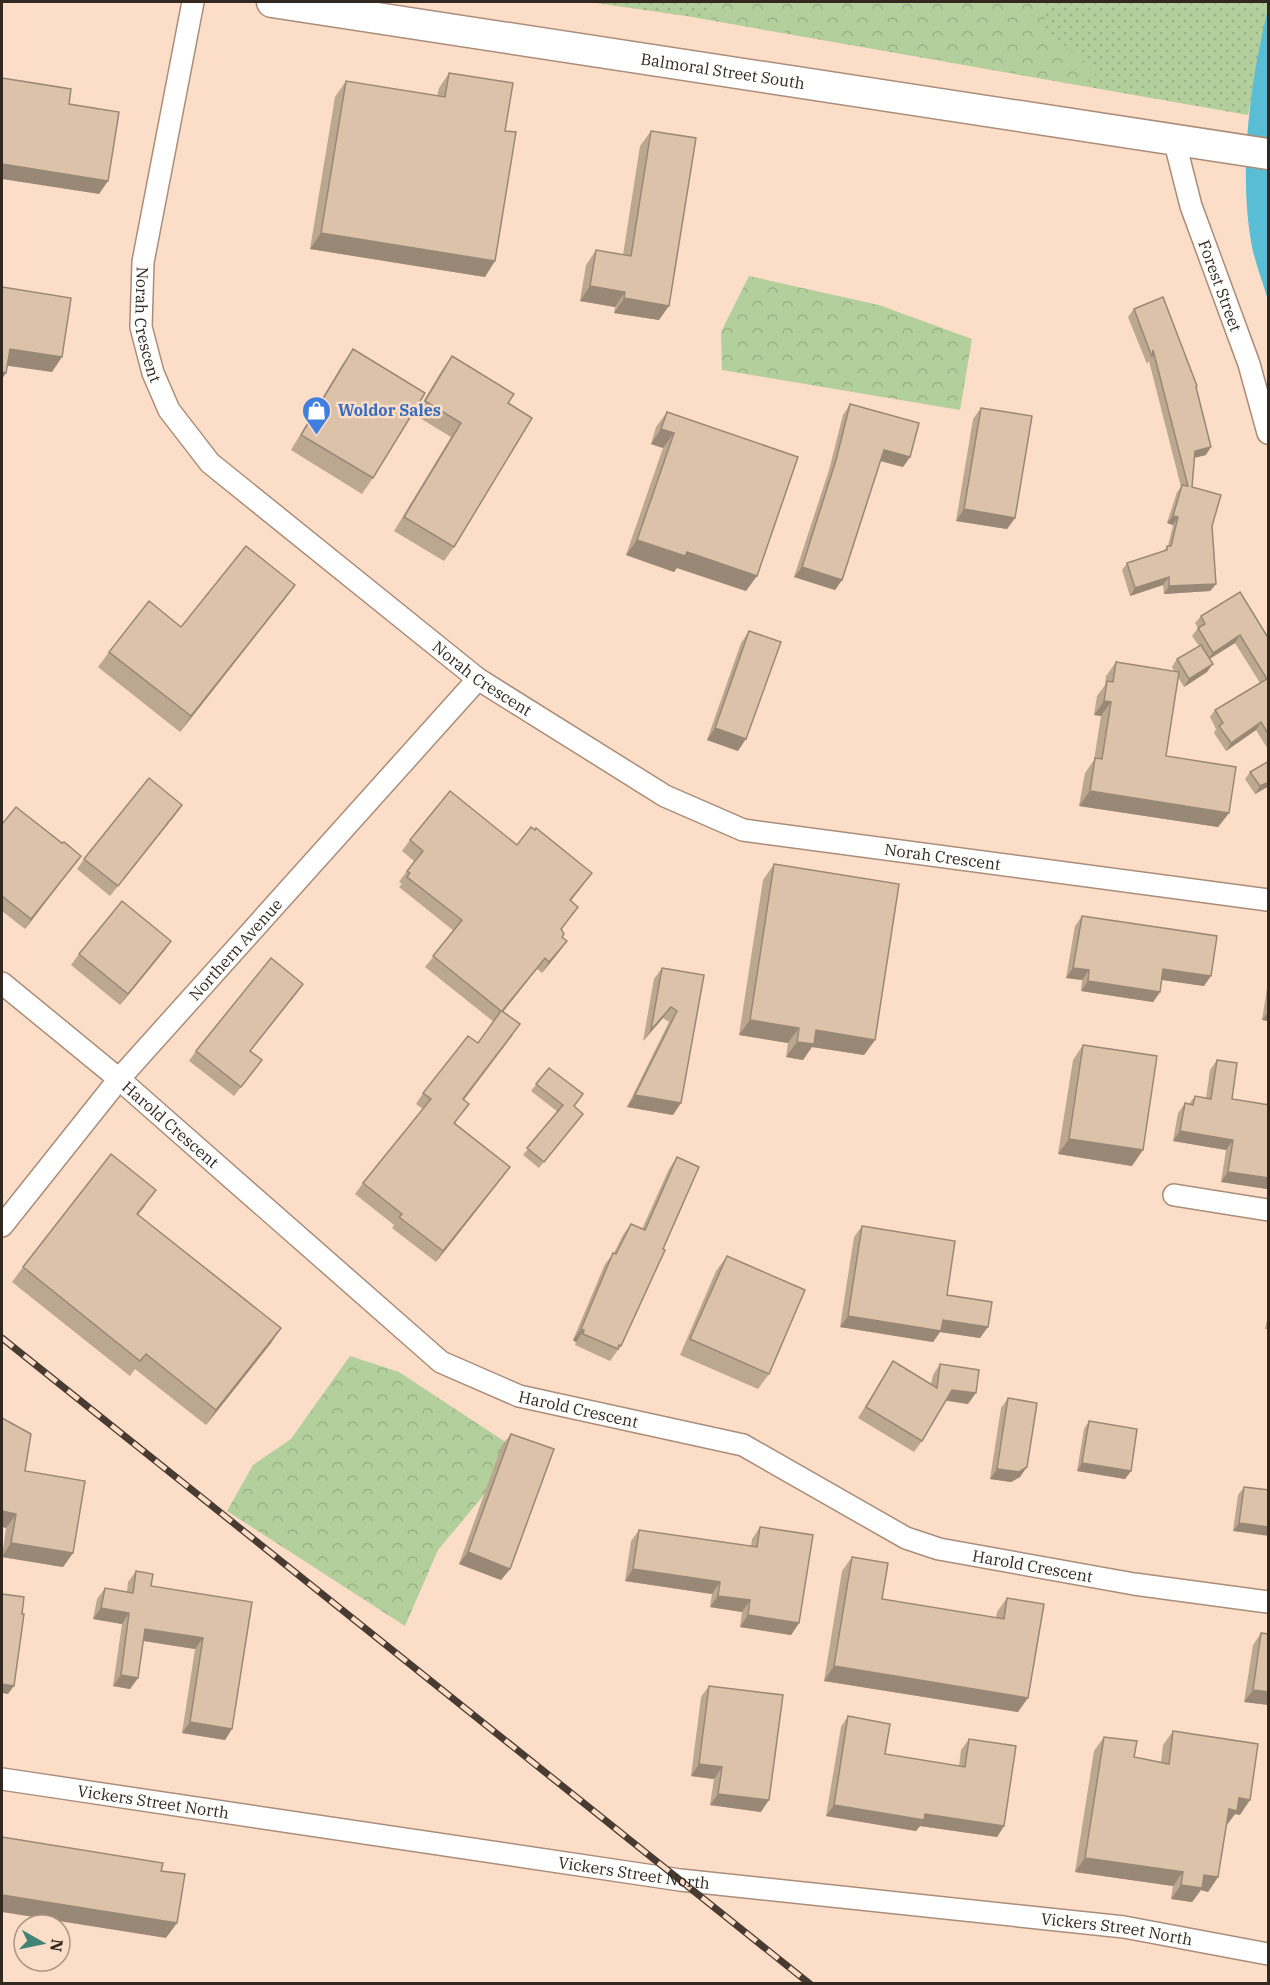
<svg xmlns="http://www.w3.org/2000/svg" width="1270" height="1985" viewBox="0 0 1270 1985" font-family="'IBM Plex Serif',serif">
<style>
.grass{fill:url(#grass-dots)}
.forest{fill:url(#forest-crowns)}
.water{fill:#5abdd6}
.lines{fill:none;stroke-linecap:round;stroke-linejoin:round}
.minor-casing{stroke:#aa8d79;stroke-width:24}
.secondary-casing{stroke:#aa8d79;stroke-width:33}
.minor{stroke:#fff;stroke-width:21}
.secondary{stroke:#fff;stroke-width:30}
.rail-casing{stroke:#483b31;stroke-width:7}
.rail{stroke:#fcddc8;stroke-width:4.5;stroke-dasharray:14;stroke-linecap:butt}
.wall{fill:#bca790}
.shaded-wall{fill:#998876}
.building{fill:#dbc2a8;stroke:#998876;stroke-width:1.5}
.labels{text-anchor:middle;stroke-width:5;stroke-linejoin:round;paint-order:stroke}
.street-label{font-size:16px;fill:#332820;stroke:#fcddc8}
.shop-label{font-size:16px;font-weight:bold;fill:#366cbe;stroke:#fcddc8;text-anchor:start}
</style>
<defs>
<pattern id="grass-dots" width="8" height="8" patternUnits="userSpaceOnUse" patternTransform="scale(1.5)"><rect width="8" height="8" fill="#b3cf9b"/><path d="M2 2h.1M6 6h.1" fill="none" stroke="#9ab285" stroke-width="1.8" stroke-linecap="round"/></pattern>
<pattern id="forest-crowns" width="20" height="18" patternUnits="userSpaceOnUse" patternTransform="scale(1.5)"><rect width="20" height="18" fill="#b3cf9b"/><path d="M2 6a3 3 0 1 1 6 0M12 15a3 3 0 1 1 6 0" fill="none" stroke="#9ab285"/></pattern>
</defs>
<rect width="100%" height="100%" fill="#fcddc8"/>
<polygon class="grass" points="589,2 1268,2 1268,9 1248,115 686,16"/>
<g class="forest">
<polygon points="717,2 1042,2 1047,32 1082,59 1096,76 1081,85 709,18"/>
<polygon points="749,276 879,305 972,339 960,410 722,370 721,332"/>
<polygon points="350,1356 399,1372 510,1445 508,1466 438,1550 405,1626 227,1511 253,1465 291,1439"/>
</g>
<path class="water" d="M1268 9V300C1263 283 1256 265 1252 247 1238 172 1250 83 1268 9Z"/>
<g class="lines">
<defs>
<g id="minor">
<path id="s1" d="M193 2 143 262 141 327 153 373 169 410 210 463 478 679 665 796 743 830 1268 900"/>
<path id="s2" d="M1174 139 1191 206 1249 364 1268 433"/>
<path id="s3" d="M2 983 119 1079 441 1362 519 1396 743 1445 906 1538 939 1549 1134 1584 1268 1602"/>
<polyline points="1174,1195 1268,1210"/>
<path id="s4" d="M2 1226 119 1079 478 679"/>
<path id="s5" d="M2 1779 680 1880 1124 1927 1268 1954"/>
</g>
<g id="secondary">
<path id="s6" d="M272 2 1268 154"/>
</g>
</defs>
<use href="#minor" class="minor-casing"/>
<use href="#secondary" class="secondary-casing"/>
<use href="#minor" class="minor"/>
<use href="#secondary" class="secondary"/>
<defs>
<polyline id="rail" points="2,1338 810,1984"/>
</defs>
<use href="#rail" class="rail-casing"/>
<use href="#rail" class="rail"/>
</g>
<g class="wall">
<polygon points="449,73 505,131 485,277 310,249 335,97 346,81 437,96 439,88"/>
<polygon points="651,131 659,320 614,313 615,307 580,301 586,265 596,250 623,255 640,146"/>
<polygon points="1134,309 1196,388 1206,455 1194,458 1192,487 1212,526 1216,584 1210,591 1164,594 1163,585 1130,596 1122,570 1127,563 1163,551 1168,546 1173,525 1167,523 1177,492 1181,487 1149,361 1147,364 1128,317"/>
<polygon points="353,349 373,478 362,494 291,450 342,365"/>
<polygon points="452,356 508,403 454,547 444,561 394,531 451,437 415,415 442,370"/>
<polygon points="850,404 910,457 903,467 880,461 842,580 835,590 794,577 829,470 843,415"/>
<polygon points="981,408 1015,518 1007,529 956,521 973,419"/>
<polygon points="667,412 746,591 677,568 674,572 626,555 663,448 651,444 656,427"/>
<polygon points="295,585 284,600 180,732 98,667 109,652 181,627"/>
<polygon points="1201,616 1267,636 1269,635 1269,751 1256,730 1226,751 1214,733 1216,729 1210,717 1215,710 1260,683 1235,643 1210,659 1207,672 1184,687 1178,677 1166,756 1229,813 1218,827 1079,806 1085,773 1094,760 1101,716 1094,715 1097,696 1105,685 1106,676 1116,662 1174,671 1172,667 1177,659 1199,646 1192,636 1198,628 1195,623"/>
<polygon points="749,631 738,751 707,740 741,643"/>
<polygon points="1269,761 1269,786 1255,794 1245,779 1250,772"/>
<polygon points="182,805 175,815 110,896 77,869 84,859"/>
<polygon points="2,822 74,865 25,929 2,911"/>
<polygon points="410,840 517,845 592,873 571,901 578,907 561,930 562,937 567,941 542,973 537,969 503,1011 513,1035 464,1100 469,1104 455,1123 510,1167 436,1262 392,1228 394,1225 355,1194 363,1183 423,1109 416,1104 423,1093 478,1043 494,1022 425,967 454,931 399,887 402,884 399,882 414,861 402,851"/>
<polygon points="774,864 875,1040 864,1055 812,1047 803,1060 786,1057 788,1043 739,1035 763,880"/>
<polygon points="1082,916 1204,986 1162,980 1160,992 1153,1002 1081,991 1082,980 1066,978 1075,926"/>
<polygon points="164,951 120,1005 71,965 79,954"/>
<polygon points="662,968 704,975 673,1115 627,1107 669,1022 663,1018 643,1041 654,979"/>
<polygon points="1269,976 1269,1021 1262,1020"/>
<polygon points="303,984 250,1051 262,1060 234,1096 189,1061 196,1051"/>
<polygon points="1083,1045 1132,1166 1058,1154 1073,1060"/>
<polygon points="1217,1060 1232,1099 1269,1105 1269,1186 1267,1189 1221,1182 1226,1150 1173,1141 1178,1113 1185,1103 1189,1104 1195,1096 1206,1098 1210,1070"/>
<polygon points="549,1068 574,1106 578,1120 539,1168 523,1155 558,1112 531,1091"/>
<polygon points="677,1157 663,1249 621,1346 610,1361 575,1345 576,1342 573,1340 605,1264 614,1253 623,1235 631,1224 642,1229 669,1169"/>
<polygon points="146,1205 138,1215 281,1328 271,1343 206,1425 135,1369 130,1376 12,1282 23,1267"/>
<polygon points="862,1226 947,1295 980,1338 940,1332 933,1342 840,1327 854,1237"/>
<polygon points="727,1256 769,1374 758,1389 680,1355 716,1271"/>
<polygon points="1269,1311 1269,1329 1265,1329"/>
<polygon points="893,1361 931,1384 933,1375 940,1364 968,1404 946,1401 922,1441 914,1452 858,1418"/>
<polygon points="1008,1398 1020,1477 1011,1482 990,1479 1001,1408"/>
<polygon points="1089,1421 1131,1471 1125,1479 1077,1471 1084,1429"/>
<polygon points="511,1434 510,1569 501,1580 459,1564 502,1445"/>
<polygon points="25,1471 73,1553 63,1567 2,1557 6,1528"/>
<polygon points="1244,1487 1269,1490 1233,1531 1238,1495"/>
<polygon points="760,1527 799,1623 791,1635 740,1627 742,1612 710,1607 712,1594 625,1581 631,1541 639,1530 751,1546 752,1539"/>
<polygon points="852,1557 882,1599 996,1618 997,1612 1007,1598 1018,1712 824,1681 842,1571"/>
<polygon points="136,1571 151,1586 252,1602 232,1729 225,1740 182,1733 195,1649 143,1641 138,1678 130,1689 113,1686 122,1624 93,1619 97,1599 105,1588 127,1592 128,1582"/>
<polygon points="1261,1633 1269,1634 1269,1705 1244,1702 1253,1645"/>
<polygon points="709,1686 761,1812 710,1805 714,1779 691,1776 701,1697"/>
<polygon points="848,1716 885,1754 959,1766 961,1750 969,1739 1004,1826 997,1837 920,1826 916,1831 826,1816 841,1727"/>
<polygon points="1173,1731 1240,1815 1235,1814 1226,1825 1218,1877 1208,1892 1201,1890 1192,1902 1171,1899 1173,1886 1075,1872 1094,1751 1104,1737 1134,1757 1161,1763 1163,1745"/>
</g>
<g class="shaded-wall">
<polygon points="2,164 108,181 99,194 2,179"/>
<polygon points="321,233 495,261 485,277 310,249"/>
<polygon points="590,286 625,292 615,307 580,301"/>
<polygon points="624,298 669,306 659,320 614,313"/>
<polygon points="10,349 62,357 52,372 2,365"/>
<polygon points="2,372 6,373 2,379"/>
<polygon points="661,429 674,433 663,448 651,444"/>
<polygon points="1211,447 1206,455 1189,459 1195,451"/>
<polygon points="884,450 910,457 903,467 877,460"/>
<polygon points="964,509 1015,518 1007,529 956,521"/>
<polygon points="1173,516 1178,517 1173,525 1167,523"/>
<polygon points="637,540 687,552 757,576 746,591 677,568 674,572 626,555"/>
<polygon points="802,567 842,580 835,590 794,577"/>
<polygon points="1169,577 1163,585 1130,596 1135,588"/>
<polygon points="1216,584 1210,591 1164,594 1169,586"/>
<polygon points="295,585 284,600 180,732 191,716"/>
<polygon points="1240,635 1235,643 1207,660 1213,653"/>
<polygon points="1213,664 1207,672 1184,687 1189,679"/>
<polygon points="1104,701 1111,702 1101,716 1094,715"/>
<polygon points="1261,722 1256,730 1226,751 1231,743"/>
<polygon points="715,728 746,739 738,751 707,740"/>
<polygon points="1269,782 1269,786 1255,794 1260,786"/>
<polygon points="1090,791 1229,813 1218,827 1079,806"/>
<polygon points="182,805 175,815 110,896 118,886"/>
<polygon points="81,856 74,865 25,929 31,919"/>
<polygon points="171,941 164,951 120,1005 128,994"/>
<polygon points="567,941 559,952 542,973 549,962"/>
<polygon points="545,958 537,969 495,1022 502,1011"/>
<polygon points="1073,968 1089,970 1082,980 1066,978"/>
<polygon points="1163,969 1211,976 1204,986 1156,979"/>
<polygon points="1088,981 1160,992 1153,1002 1081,991"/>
<polygon points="303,984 296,994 243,1060 250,1051"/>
<polygon points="671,1007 663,1018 643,1041 651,1030"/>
<polygon points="1269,1011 1269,1021 1262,1020"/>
<polygon points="750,1020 799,1028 788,1043 739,1035"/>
<polygon points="816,1030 875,1040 864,1055 812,1047 803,1060 786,1057 797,1042"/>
<polygon points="635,1095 681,1103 673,1115 627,1107"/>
<polygon points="1180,1131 1233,1140 1226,1150 1173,1141"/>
<polygon points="1069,1139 1143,1150 1132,1166 1058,1154"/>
<polygon points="510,1167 502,1178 436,1262 443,1251"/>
<polygon points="1228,1172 1269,1178 1269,1186 1267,1189 1221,1182"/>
<polygon points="848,1316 943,1320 988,1327 980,1338 940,1332 933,1342 840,1327"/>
<polygon points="281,1328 271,1343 206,1425 216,1410"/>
<polygon points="581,1329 584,1330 576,1342 573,1340"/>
<polygon points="952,1390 976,1393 968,1404 945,1400"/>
<polygon points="1082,1463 1131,1471 1125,1479 1077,1471"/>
<polygon points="1027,1467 1020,1477 1011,1482 990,1479 997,1469"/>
<polygon points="2,1511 16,1514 6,1528 2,1527"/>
<polygon points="1239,1523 1269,1527 1269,1536 1233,1531"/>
<polygon points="11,1543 73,1553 63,1567 2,1557"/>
<polygon points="468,1552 510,1569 501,1580 459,1564"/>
<polygon points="633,1569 720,1582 712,1594 625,1581"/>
<polygon points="718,1596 750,1600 742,1612 710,1607"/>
<polygon points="101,1608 129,1613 122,1624 93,1619"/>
<polygon points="748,1615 799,1623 791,1635 740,1627"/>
<polygon points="145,1629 203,1638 195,1649 138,1640"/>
<polygon points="834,1666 1028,1698 1018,1712 824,1681"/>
<polygon points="121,1675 138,1678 130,1689 113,1686"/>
<polygon points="2,1684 14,1686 8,1694 2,1693"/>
<polygon points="1253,1690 1269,1692 1269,1705 1244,1702"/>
<polygon points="190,1722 232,1729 225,1740 182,1733"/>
<polygon points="699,1764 722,1767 714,1779 691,1776"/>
<polygon points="718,1794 769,1800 761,1812 710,1805"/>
<polygon points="1239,1798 1250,1800 1240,1815 1235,1814 1227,1825 1229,1809"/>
<polygon points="834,1805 925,1814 1004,1826 997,1837 920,1826 916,1831 826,1816"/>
<polygon points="1085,1858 1183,1872 1173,1886 1075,1872"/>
<polygon points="1204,1875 1218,1877 1208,1892 1201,1890 1192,1902 1171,1899 1181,1885"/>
<polygon points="2,1895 177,1923 166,1938 2,1912"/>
</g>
<g class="building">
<polygon points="449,73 513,83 505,131 516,132 495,261 321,233 346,81 445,97"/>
<polygon points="2,78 71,89 69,104 119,112 108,181 2,164"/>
<polygon points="651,131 696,138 669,306 624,298 625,292 590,286 596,250 631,256"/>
<polygon points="2,287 71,298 62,357 10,349 6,373 2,372"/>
<polygon points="1163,297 1197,386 1196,387 1211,447 1195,451 1192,487 1221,495 1212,526 1216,584 1169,586 1169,577 1135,588 1127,563 1167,550 1167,546 1171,546 1178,517 1173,516 1182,485 1188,486 1153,350 1152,357 1134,309"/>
<polygon points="353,349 425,393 373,478 301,435"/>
<polygon points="452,356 514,394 508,403 532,418 454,547 404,517 461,423 425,401"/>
<polygon points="850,404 919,423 910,457 884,450 842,580 802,567 836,460"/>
<polygon points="981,408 1032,416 1015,518 964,509"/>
<polygon points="667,412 798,457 757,576 687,552 685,556 637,540 674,433 661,429"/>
<polygon points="246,546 295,585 191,716 109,652 149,601 181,627"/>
<polygon points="1240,592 1267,636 1269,635 1269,735 1261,722 1231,743 1219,726 1223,723 1215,710 1267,679 1240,635 1213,653 1198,628 1205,624 1201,616"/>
<polygon points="749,631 781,642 746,739 715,728"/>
<polygon points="1201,645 1213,664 1189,679 1177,659"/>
<polygon points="1116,662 1179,672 1166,756 1236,767 1229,813 1090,791 1095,758 1102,759 1111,702 1104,701 1107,681 1113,682"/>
<polygon points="1269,761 1269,782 1260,786 1250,772"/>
<polygon points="149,778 182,805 118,886 84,859"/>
<polygon points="450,791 517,845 531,827 535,830 536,828 592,873 570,900 578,907 561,929 564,934 562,937 567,941 549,962 545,958 502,1011 520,1024 463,1099 469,1104 454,1123 510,1167 443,1251 399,1217 402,1214 363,1183 431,1099 423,1093 468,1036 478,1043 501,1011 433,956 462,920 407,877 410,873 407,871 423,851 410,840"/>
<polygon points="16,807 62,843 64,842 81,856 31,919 2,896 2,822 3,823"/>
<polygon points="774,864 899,884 875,1040 816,1030 814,1044 797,1042 799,1028 750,1020"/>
<polygon points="122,901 171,941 128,994 79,954"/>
<polygon points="1082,916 1217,936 1211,976 1163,969 1160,992 1088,981 1089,970 1073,968"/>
<polygon points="271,958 303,984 250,1051 262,1060 241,1087 196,1051"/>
<polygon points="662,968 704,975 681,1103 635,1095 677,1011 671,1007 651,1030"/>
<polygon points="1083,1045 1157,1056 1143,1150 1069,1139"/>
<polygon points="1217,1060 1237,1063 1232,1099 1269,1105 1269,1178 1228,1172 1233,1140 1180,1131 1185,1103 1193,1105 1195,1096 1211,1099"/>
<polygon points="549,1068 583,1094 574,1106 583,1114 544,1162 527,1148 563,1105 536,1084"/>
<polygon points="111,1154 156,1190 137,1214 281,1328 216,1410 146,1354 140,1361 23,1267"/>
<polygon points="677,1157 699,1167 663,1249 665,1250 621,1346 619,1345 618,1349 583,1334 584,1330 581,1329 613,1253 616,1254 631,1224 645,1230"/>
<polygon points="862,1226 955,1241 947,1295 992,1302 988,1327 943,1320 941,1331 848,1316"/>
<polygon points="727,1256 805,1290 769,1374 690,1339"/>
<polygon points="893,1361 937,1388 940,1364 979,1370 976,1393 952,1390 922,1441 866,1407"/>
<polygon points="1008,1398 1037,1403 1027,1467 1019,1472 997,1469"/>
<polygon points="2,1418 31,1434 25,1471 85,1481 73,1553 11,1543 16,1514 2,1511"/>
<polygon points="1089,1421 1137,1429 1131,1471 1082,1463"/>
<polygon points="511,1434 554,1449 510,1569 468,1552"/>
<polygon points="1244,1487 1269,1490 1269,1527 1239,1523"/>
<polygon points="760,1527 813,1535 799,1623 748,1615 750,1600 718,1596 720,1582 633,1569 639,1530 757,1547"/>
<polygon points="852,1557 888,1563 882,1599 1004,1619 1007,1598 1044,1604 1028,1698 834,1666"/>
<polygon points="136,1571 153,1574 151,1586 252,1602 232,1729 190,1722 203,1638 145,1629 138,1678 121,1675 129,1613 101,1608 105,1588 133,1593"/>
<polygon points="2,1594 24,1597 22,1614 24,1614 14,1686 2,1684"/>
<polygon points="1261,1633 1269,1634 1269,1692 1253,1690"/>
<polygon points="709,1686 783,1695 769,1800 718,1794 722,1767 699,1764"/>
<polygon points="848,1716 890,1724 885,1754 965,1767 969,1739 1016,1746 1004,1826 925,1814 924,1820 834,1805"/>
<polygon points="1173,1731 1258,1744 1250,1800 1239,1798 1237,1811 1229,1809 1218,1877 1204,1875 1202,1888 1181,1885 1183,1872 1085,1858 1104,1737 1137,1741 1134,1757 1169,1764"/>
<polygon points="2,1837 163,1863 161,1871 185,1874 177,1923 2,1895"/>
</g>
<defs>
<symbol id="shop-pin" viewBox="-11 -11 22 30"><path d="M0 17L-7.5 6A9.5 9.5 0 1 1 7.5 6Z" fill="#3f7fe0" stroke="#fcddc8"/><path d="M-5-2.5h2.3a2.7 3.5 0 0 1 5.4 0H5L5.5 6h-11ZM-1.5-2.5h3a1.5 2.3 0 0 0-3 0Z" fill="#fff"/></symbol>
</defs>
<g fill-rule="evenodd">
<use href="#shop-pin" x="300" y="394" width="33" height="45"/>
</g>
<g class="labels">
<g class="street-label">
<text dy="6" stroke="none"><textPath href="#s6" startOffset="456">Balmoral Street South</textPath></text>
<text dy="6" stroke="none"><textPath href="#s2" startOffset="154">Forest Street</textPath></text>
<text dy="6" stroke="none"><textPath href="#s1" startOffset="328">Norah Crescent</textPath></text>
<text dy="6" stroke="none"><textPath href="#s1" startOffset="832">Norah Crescent</textPath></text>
<text dy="6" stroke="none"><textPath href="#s1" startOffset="1336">Norah Crescent</textPath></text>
<text dy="6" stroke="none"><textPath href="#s4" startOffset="362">Northern Avenue</textPath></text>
<text dy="6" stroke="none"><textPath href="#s3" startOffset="220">Harold Crescent</textPath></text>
<text dy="6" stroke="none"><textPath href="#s3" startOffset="726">Harold Crescent</textPath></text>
<text dy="6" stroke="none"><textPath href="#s3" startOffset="1212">Harold Crescent</textPath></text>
<text dy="6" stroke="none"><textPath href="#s5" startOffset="153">Vickers Street North</textPath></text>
<text dy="6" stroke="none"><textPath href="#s5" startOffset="639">Vickers Street North</textPath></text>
<text dy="6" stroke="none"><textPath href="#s5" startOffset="1125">Vickers Street North</textPath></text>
</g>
<g class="shop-label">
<text x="338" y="416">Woldor Sales</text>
</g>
</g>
<rect width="1270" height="1985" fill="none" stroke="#332820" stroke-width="6"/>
<g transform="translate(42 1943) rotate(99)"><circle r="28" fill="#fcddc8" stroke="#ac9585" stroke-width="1.5"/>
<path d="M0-4.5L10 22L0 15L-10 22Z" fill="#418374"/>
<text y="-9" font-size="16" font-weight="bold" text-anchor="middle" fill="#332820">N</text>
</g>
</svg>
